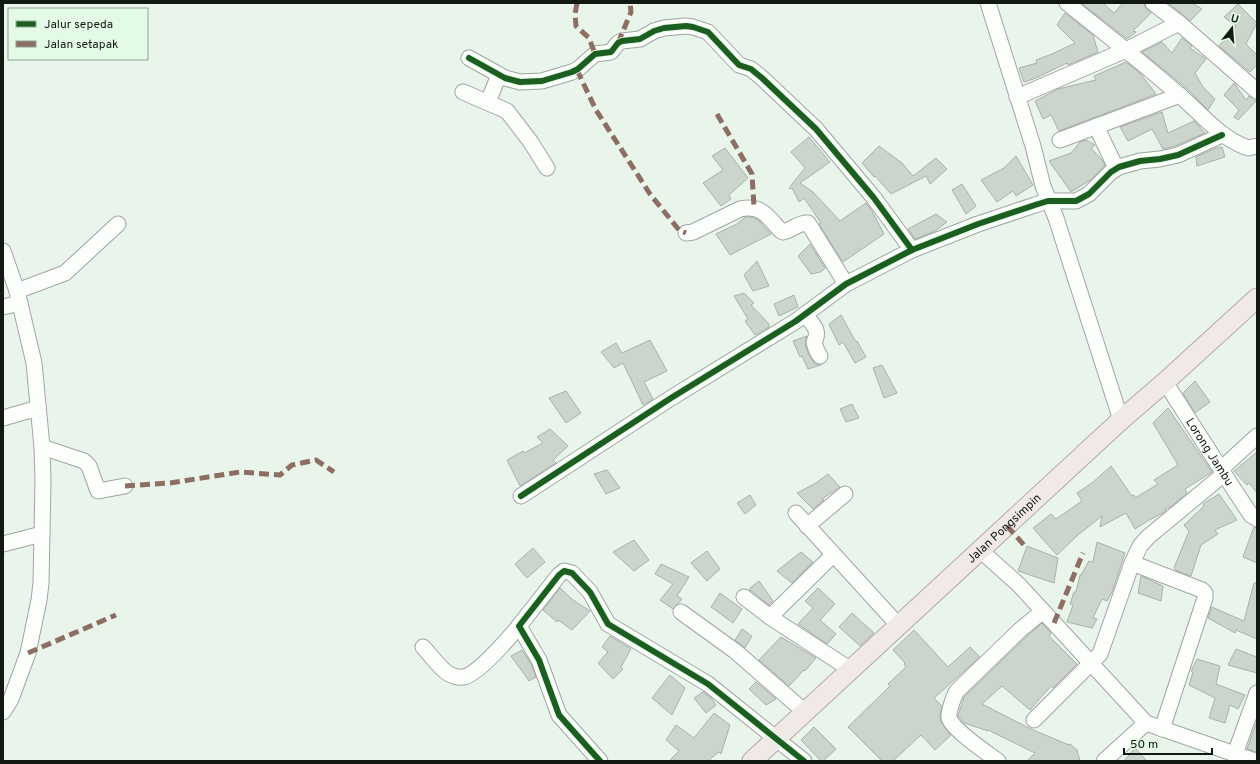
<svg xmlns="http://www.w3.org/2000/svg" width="1260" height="764" viewBox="0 0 1260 764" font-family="Overpass,sans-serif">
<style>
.building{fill:#cbd5cc;stroke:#a9b2aa}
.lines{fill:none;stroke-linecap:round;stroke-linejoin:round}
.minor-casing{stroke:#9ea79f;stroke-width:17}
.major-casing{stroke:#b4a9a6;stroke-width:21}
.minor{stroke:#fcfefc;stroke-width:15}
.major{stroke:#f1e8e8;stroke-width:19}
.quiet{stroke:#8d6e63;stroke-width:5;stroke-dasharray:10 5;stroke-linecap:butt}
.cycleway-casing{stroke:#e3fbe6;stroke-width:8}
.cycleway{stroke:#1b5e20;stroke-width:6}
.labels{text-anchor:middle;stroke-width:3;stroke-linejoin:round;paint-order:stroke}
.street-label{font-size:12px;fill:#111912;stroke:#e3fbe6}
</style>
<rect width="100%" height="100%" fill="#e9f5ea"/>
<g class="building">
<polygon points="1081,3 1103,3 1114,13 1123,3 1144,3 1145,7 1151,13 1133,31 1136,32 1127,39"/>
<polygon points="1168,3 1192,3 1202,9 1190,21"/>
<polygon points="1238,4 1257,23 1246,44 1257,55 1257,65 1250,72 1219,46 1236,26 1224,17"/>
<polygon points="1065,13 1093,35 1098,52 1068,65 1067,63 1036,78 1024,82 1019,68 1037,63 1036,60 1052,54 1075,43 1057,25"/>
<polygon points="1182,38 1192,46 1190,48 1206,59 1195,73 1203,87 1215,99 1208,110 1186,88 1142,52 1162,42 1172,53"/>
<polygon points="1126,62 1140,73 1156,94 1059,131 1051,115 1043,119 1035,101 1058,89 1096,80 1094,76"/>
<polygon points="1234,83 1246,100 1249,96 1257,100 1238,120 1234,117 1239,110 1224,95"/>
<polygon points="1162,112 1168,133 1194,121 1205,133 1175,146 1163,149 1152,129 1128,141 1120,127"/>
<polygon points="809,137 830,162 800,183 813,192 840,221 866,203 872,211 884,234 843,262 819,224 821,223 804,198 799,202 792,188 791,189 789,188 805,168 791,152"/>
<polygon points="1086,140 1095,145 1091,148 1102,160 1105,165 1092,179 1071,192 1049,161 1071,153 1080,142"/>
<polygon points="879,146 902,163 913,176 936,158 947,169 930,184 926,176 891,194 875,176 874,177 862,163"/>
<polygon points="1222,147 1225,157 1197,166 1196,157 1216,148"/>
<polygon points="725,148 748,178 729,195 731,199 721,206 703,183 723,170 712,156"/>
<polygon points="1016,156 1033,185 1016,196 1013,191 997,202 981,180 1004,168"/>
<polygon points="962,184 976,206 966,214 952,190"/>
<polygon points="936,214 947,222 935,231 915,239 908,229"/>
<polygon points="745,217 752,217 758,220 771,234 730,255 716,234 737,224"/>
<polygon points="810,244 825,268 821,272 811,274 798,256"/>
<polygon points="757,261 769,286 753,291 744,275"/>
<polygon points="744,293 754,303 751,305 769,324 769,327 755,335 745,321 748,319 734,296"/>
<polygon points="794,295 798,307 779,316 774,304"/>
<polygon points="841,315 856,342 857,341 866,357 855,363 843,342 839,345 829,324"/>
<polygon points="807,336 805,344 808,353 815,364 821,365 808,369 802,356 800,357 793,341"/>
<polygon points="650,340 667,371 644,382 653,399 643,405 623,363 614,368 601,352 616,343 622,353"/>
<polygon points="882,365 897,393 884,398 873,368"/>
<polygon points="1195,381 1210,402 1195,413 1183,393"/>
<polygon points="566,391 581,413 566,423 549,398"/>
<polygon points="852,404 859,418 846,422 840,409"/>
<polygon points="1168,408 1212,472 1185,489 1187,493 1172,506 1165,509 1166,511 1163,513 1149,520 1135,529 1126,513 1100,527 1102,516 1078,535 1057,555 1033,528 1051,514 1056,519 1082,501 1077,493 1092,483 1111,466 1132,496 1134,495 1135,498 1158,484 1154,480 1178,465 1153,423"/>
<polygon points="550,429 568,446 553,460 556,463 520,486 507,460 523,451 524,453 543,443 537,437"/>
<polygon points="1257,452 1257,493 1249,483 1247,485 1234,471"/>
<polygon points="607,470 620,488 606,494 594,474"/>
<polygon points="828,474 840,487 822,499 824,500 813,509 797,493 816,483"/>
<polygon points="1219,494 1237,520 1215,530 1218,534 1201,545 1191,576 1177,571 1174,568 1189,531 1184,525 1204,506 1203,504"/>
<polygon points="750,495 756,505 745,514 737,503"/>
<polygon points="1254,527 1257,528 1257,563 1243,557"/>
<polygon points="634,540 649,560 634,571 613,552"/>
<polygon points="1097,542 1125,553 1112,592 1107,601 1102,599 1093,618 1097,619 1092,628 1067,622 1073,605 1070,604 1074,592 1076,592 1080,575 1081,575 1089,561 1093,562"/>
<polygon points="1027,546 1058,558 1054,583 1018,571"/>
<polygon points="533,548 545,562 527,578 515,564"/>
<polygon points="707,551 720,569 707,581 691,563"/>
<polygon points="801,552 813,562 792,583 777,571"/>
<polygon points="661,564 689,577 677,596 682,599 673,609 660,600 673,584 655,574"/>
<polygon points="1141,576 1163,586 1161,601 1138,593"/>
<polygon points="759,581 773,601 769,605 750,590 750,588"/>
<polygon points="1254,583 1257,583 1257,639 1236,630 1235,633 1208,618 1212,607 1244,621"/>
<polygon points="560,588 573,600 590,611 572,630 558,620 557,622 543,610"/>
<polygon points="818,588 835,604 820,620 836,634 827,644 798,624 813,608 805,601"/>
<polygon points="720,593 742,609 733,623 711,607"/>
<polygon points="852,613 874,633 860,646 839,627"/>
<polygon points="1042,623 1051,633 1049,636 1077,664 1053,688 1051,686 1030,710 1002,686 982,704 1031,729 1069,745 1070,744 1077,750 1080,761 1027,761 1035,753 988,730 988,731 964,723 958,716 964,697 1026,637"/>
<polygon points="742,629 752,636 745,648 735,640"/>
<polygon points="914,630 948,667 970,647 980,657 934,698 942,706 940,716 941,722 951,735 935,750 921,735 893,761 882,761 848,727 890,686 888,684 906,667 904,664 905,663 893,650"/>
<polygon points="610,636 631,649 621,667 623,669 613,679 598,663 608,652 602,647"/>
<polygon points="781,637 816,658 805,671 804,670 789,686 759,660"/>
<polygon points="1236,649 1257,657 1257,673 1228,665"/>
<polygon points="522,650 531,664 536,677 529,681 511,656"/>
<polygon points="1197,659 1220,666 1216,684 1245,695 1238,709 1230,705 1225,723 1209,718 1215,698 1189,685 1193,672 1191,671"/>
<polygon points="670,675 685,688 672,715 652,698"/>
<polygon points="756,682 776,699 766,705 749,689"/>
<polygon points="703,692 711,698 716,705 706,713 694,698"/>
<polygon points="714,713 730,725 721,754 719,752 708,761 669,761 679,751 666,740 676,725 694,738"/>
<polygon points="1257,721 1257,752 1247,749"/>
<polygon points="814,727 836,749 823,761 821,761 801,740"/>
<polygon points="1135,748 1147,761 1124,761"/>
</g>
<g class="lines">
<defs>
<g id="minor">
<polyline points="988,3 1033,146 1043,186 1056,218 1121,420"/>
<path d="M1067 3C1104 33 1142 62 1178 94 1201 113 1219 138 1248 148L1257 146"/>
<polyline points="1153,3 1179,23 1257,91"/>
<polyline points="469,58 505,78 520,82 542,81 572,72 578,69 595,54 611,52 618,43 622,41 640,39 654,31 664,28 686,26 693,27 708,32 739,65 751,69 762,78 816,129 874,198 912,250"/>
<polyline points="463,92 507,111 530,141 547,168"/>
<polyline points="1017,97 1126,50 1179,23"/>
<polyline points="488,102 499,75"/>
<polyline points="1096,126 1116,168"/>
<polyline points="1060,140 1180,95"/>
<path d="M686 233 693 232 740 209C761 204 767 216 780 230L783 232C792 230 799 222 808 223L846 284"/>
<polyline points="3,251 17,291 34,363 42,447 43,480 41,583 39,600 28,653 11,699 3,712"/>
<polyline points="17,291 65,273 118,224"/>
<polyline points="3,307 20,303"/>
<path d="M805 314C812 324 821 330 814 342L816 349 820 356"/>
<path id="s1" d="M1165 382 1235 491 1251 515 1257 519"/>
<polyline points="3,418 38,408"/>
<polyline points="42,447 84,461 89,466 98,491 125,486"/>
<polyline points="1221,469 1257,436"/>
<polyline points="521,496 671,398 796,321 846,284 912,250 978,224 1035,205 1048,201 1076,201 1089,194 1111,172 1119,167 1140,161 1160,159 1178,155 1222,135"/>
<polyline points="796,513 899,626"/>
<polyline points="807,526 845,494"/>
<polyline points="3,544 42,534"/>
<polyline points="980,550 1019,585 1146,723 1255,761"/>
<polyline points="1132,563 1202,590 1205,593 1205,598 1162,729"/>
<polyline points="744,597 770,617 833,555"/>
<polyline points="681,612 735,651 805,712"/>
<polyline points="770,617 851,670"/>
<path d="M423 647C431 655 439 668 449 674 453 676 459 678 464 677 479 673 509 638 519 626"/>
<polyline points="1034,720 1100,654 1132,563 1140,546 1148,537 1224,474"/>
<polyline points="1235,754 1257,693"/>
<polyline points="600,761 559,715 539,660 519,626 559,575 564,571 572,573 590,592 608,624 708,684 804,761"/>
<path d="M998 761C987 753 953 730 949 718 948 713 954 695 957 691L1020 630 1043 611"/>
<polyline points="1104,761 1146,723"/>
</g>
<g id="major">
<path id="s2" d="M752 761 1121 420 1165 382 1257 298"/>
</g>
</defs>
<use href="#minor" class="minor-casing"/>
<use href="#major" class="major-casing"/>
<use href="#minor" class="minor"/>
<use href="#major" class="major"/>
<g class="quiet">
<polyline points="577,3 575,14 576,26 589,38 595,54"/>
<polyline points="618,43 631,12 630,3"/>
<polyline points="577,70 596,110 650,194 679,230 686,233"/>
<polyline points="717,114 752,174 754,207"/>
<polyline points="125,486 170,483 240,472 280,475 292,465 316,460 334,472"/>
<polyline points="1007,526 1024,545"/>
<polyline points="1054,623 1083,553"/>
<polyline points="28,653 116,615"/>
</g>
<defs>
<g id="cycleway">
<polyline points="469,58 505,78 520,82 542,81 572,72 578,69 595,54 611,52 618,43 622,41 640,39 654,31 664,28 686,26 693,27 708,32 739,65 751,69 762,78 816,129 874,198 912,250"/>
<polyline points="521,496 671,398 796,321 846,284 912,250 978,224 1035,205 1048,201 1076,201 1089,194 1111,172 1119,167 1140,161 1160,159 1178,155 1222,135"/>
<polyline points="600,761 559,715 539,660 519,626 559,575 564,571 572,573 590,592 608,624 708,684 804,761"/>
</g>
</defs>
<use href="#cycleway" class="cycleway-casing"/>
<use href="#cycleway" class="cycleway"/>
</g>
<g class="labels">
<g class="street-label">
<text dy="4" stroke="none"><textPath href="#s1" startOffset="83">Lorong Jambu</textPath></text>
<text dy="4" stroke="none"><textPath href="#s2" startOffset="343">Jalan Pongsimpin</textPath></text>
</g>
</g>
<rect width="1260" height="764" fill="none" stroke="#111912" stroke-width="8"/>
<rect x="8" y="8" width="140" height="52" fill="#e3fbe6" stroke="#8fa191"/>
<rect x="16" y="21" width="20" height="6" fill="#1b5e20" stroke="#8fa191"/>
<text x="44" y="28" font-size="12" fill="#111912">Jalur sepeda</text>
<rect x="16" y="41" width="20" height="6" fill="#8d6e63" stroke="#8fa191"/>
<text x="44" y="48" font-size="12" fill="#111912">Jalan setapak</text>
<g transform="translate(1232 28) rotate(17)" stroke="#e3fbe6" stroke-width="3" paint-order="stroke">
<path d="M0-3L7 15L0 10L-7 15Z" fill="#111912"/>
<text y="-6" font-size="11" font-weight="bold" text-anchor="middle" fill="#111912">U</text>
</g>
<path d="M1124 748v6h88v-6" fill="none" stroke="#111912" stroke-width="2"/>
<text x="1130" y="748" font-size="12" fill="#111912" stroke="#e3fbe6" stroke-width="3" paint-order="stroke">50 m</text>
</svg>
